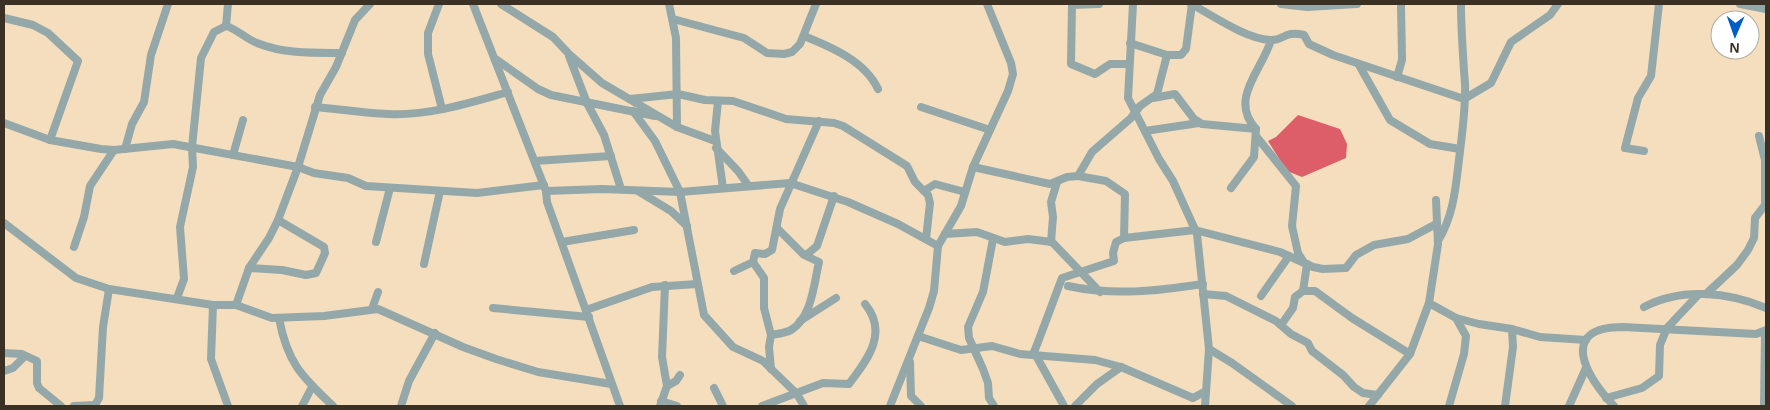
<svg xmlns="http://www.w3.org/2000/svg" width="1770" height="410" viewBox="0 0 1770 410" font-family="Arial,sans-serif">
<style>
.water{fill:#dd5d68}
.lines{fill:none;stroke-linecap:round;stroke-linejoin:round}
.street{stroke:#94a8a9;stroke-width:8}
</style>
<rect width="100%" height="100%" fill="#f5debd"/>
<polygon class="water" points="1298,115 1340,129 1347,144 1346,158 1302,177 1287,171 1268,141 1276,137"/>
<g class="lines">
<g class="street">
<polyline points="439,4 428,33 428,54 442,109"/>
<polyline points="473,4 546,191 547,202 620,406"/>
<polyline points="501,4 553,37 569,54 602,83 677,127 715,141"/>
<polyline points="669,4 676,38 677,127"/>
<polyline points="1099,4 1072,5 1071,64 1095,74 1110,64 1128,64"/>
<polyline points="1133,4 1128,98 1159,159 1173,181 1197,234 1209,349 1205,406"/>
<path d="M1191 4C1212 15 1246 39 1270 40 1284 41 1284 30 1304 35L1309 44 1333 55 1464 99 1491 83 1511 42 1550 15 1558 4"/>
<polyline points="1281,4 1307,7 1357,4"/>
<polyline points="1740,4 1766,9"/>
<polyline points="4,18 33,25 48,33 78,61 50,140"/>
<polyline points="673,19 744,38 767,53 784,54 792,52 800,44 816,4"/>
<polyline points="226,26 228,4"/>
<path d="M804 36C831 47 865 61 878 89"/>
<polyline points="1130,43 1167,55 1181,55 1186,49 1192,4"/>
<polyline points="569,56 587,103 604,135 621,189"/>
<polyline points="497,60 538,89 551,95 655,116"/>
<polyline points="1359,65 1390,120 1430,144 1460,149"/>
<polyline points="1397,77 1402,60 1401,4"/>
<polyline points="1153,98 1175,94 1194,119 1202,124 1256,129"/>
<polyline points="630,99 678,94 705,100 733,101 786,119 834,123 843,126 907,166 915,182 928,195 930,203 926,239"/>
<polyline points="718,101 715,131 723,188"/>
<path d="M315 107C339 109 364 113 388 114 429 116 469 103 508 92"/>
<polyline points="921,107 990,130"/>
<polyline points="633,111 655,141 680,192 704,315 733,347 763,361 797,394 804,406"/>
<polyline points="4,123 50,140 101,149 114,150 173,144 298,167 314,173 348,178 366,186 477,193 544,185"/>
<polyline points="1145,131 1199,123"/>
<polyline points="1256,136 1296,186 1292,226 1298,253 1303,261"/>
<polyline points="716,148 738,171 748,185"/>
<polyline points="125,149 132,124 144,102 151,55 168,4"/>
<polyline points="1644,151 1625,148 1638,98 1651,76 1659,4"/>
<polyline points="233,155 243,120"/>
<polyline points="535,161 611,156"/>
<polyline points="973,167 1050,184 1067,177 1078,176 1092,152 1131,118 1140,106 1157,94 1167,55"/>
<polyline points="1078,176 1106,181 1125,194 1124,238 1195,230 1280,252 1313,267 1323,269 1346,268 1356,255 1374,245 1408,239 1436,224"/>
<path d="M1231 188 1254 157 1256 129C1228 99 1263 69 1271 40"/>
<polyline points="546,191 602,189 680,192 790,183 848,202 898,224 938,246"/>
<polyline points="638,191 671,211 687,226"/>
<polyline points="924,191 935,184 965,192"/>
<polyline points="4,223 76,278 109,289 213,305 236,305 272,318 324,316 378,309 463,347 496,359 538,372 611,384"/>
<polyline points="945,234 977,232 1005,242 1028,239 1052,242 1100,292"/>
<polyline points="993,239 983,292 968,327 969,338 983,369 988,383 989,398 994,406"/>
<path d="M1438 241C1452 218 1455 194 1458 168 1461 141 1466 111 1465 84 1463 57 1461 31 1461 4"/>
<polyline points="376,242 390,188"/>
<polyline points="562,242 634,230"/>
<polyline points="1051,242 1053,217 1051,202 1057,182"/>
<polyline points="74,247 84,217 90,186 114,150"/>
<polyline points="806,255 817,246 834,196"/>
<polyline points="753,262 764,278 764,308 771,335"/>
<polyline points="424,264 440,191"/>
<polyline points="249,268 282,270 306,275 316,273 325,253 324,247 278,220"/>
<polyline points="734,271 753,262 755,253 765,254 772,250 780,209 819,121"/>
<polyline points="665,285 662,357 667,386"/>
<path d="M1068 286C1114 296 1157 291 1203 284"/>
<polyline points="1303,291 1307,264"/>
<polyline points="1203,294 1226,296 1276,321 1291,334 1308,343 1312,351 1343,375 1354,387 1363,393 1378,395"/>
<polyline points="1706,294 1737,265 1748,250 1754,238 1755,218 1765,205 1765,160 1759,136"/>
<polyline points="1261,296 1289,256"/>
<path d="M177 298 184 279 180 227 193 167 192 147 201 58 214 32 226 26C237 29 246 39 257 43 284 54 313 53 342 53"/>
<polyline points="1429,303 1456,318 1479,324 1512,329 1540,337 1586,340"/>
<polyline points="213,305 211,359 228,406"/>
<polyline points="236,305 249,268 269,238 278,220 298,167 320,95 336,67 355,20 370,4"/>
<path d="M1644 307C1681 287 1729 292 1766 308"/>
<polyline points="493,308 589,317"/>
<polyline points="372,309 378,292"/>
<polyline points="586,310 652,287 697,284"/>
<path d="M279 318C287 362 301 376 333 406"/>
<polyline points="800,321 836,298"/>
<polyline points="1281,325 1293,308 1295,297 1303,291 1315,291 1352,318 1410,354"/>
<polyline points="918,336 961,350 992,346 1020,354 1095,360 1121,367 1193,398 1206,391"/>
<polyline points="1209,349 1232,363 1292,406"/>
<polyline points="4,353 22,354 37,361 37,383 39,388 61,406"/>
<polyline points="910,362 911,396 921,406"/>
<path d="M771 369 769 347 771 335C777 334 786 333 791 330 812 318 814 283 819 262L804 255 777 228"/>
<polyline points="4,371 13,368 25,356"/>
<polyline points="714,388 723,406"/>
<polyline points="1606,398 1642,388 1659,376 1660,345 1667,328 1698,295"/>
<polyline points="661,401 677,406"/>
<polyline points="74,406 95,405 99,398 103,327 109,289"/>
<polyline points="302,406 312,387"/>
<polyline points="401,406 409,381 435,333"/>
<polyline points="660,406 667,386 676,381 680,375"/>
<path d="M762 406 823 383 849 384C867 360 889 333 865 304"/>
<polyline points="890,406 929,308 934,291 938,246 961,206 973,167 1008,91 1013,74 1011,63 987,4"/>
<polyline points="1064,406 1034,352 1038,342 1062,278 1114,261 1113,253 1116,242 1124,238"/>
<polyline points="1075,406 1097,384 1121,367"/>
<polyline points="1369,406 1410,354 1429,303 1438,244 1436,200"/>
<polyline points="1449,406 1464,354 1466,336 1456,318"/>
<polyline points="1505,406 1513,347 1512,329"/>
<polyline points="1569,406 1586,368"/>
<path d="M1614 406C1586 377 1557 327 1623 327L1756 334 1766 330"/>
<polyline points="1764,406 1765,332"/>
</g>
</g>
<rect width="1770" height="410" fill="none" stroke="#3a3124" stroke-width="10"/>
<g transform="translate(1735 35) rotate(182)"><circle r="24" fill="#ffffff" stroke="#b0ada7"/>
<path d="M0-4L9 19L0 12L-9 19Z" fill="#015dc6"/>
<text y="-8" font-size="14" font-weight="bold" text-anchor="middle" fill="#3a3124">N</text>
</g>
</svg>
